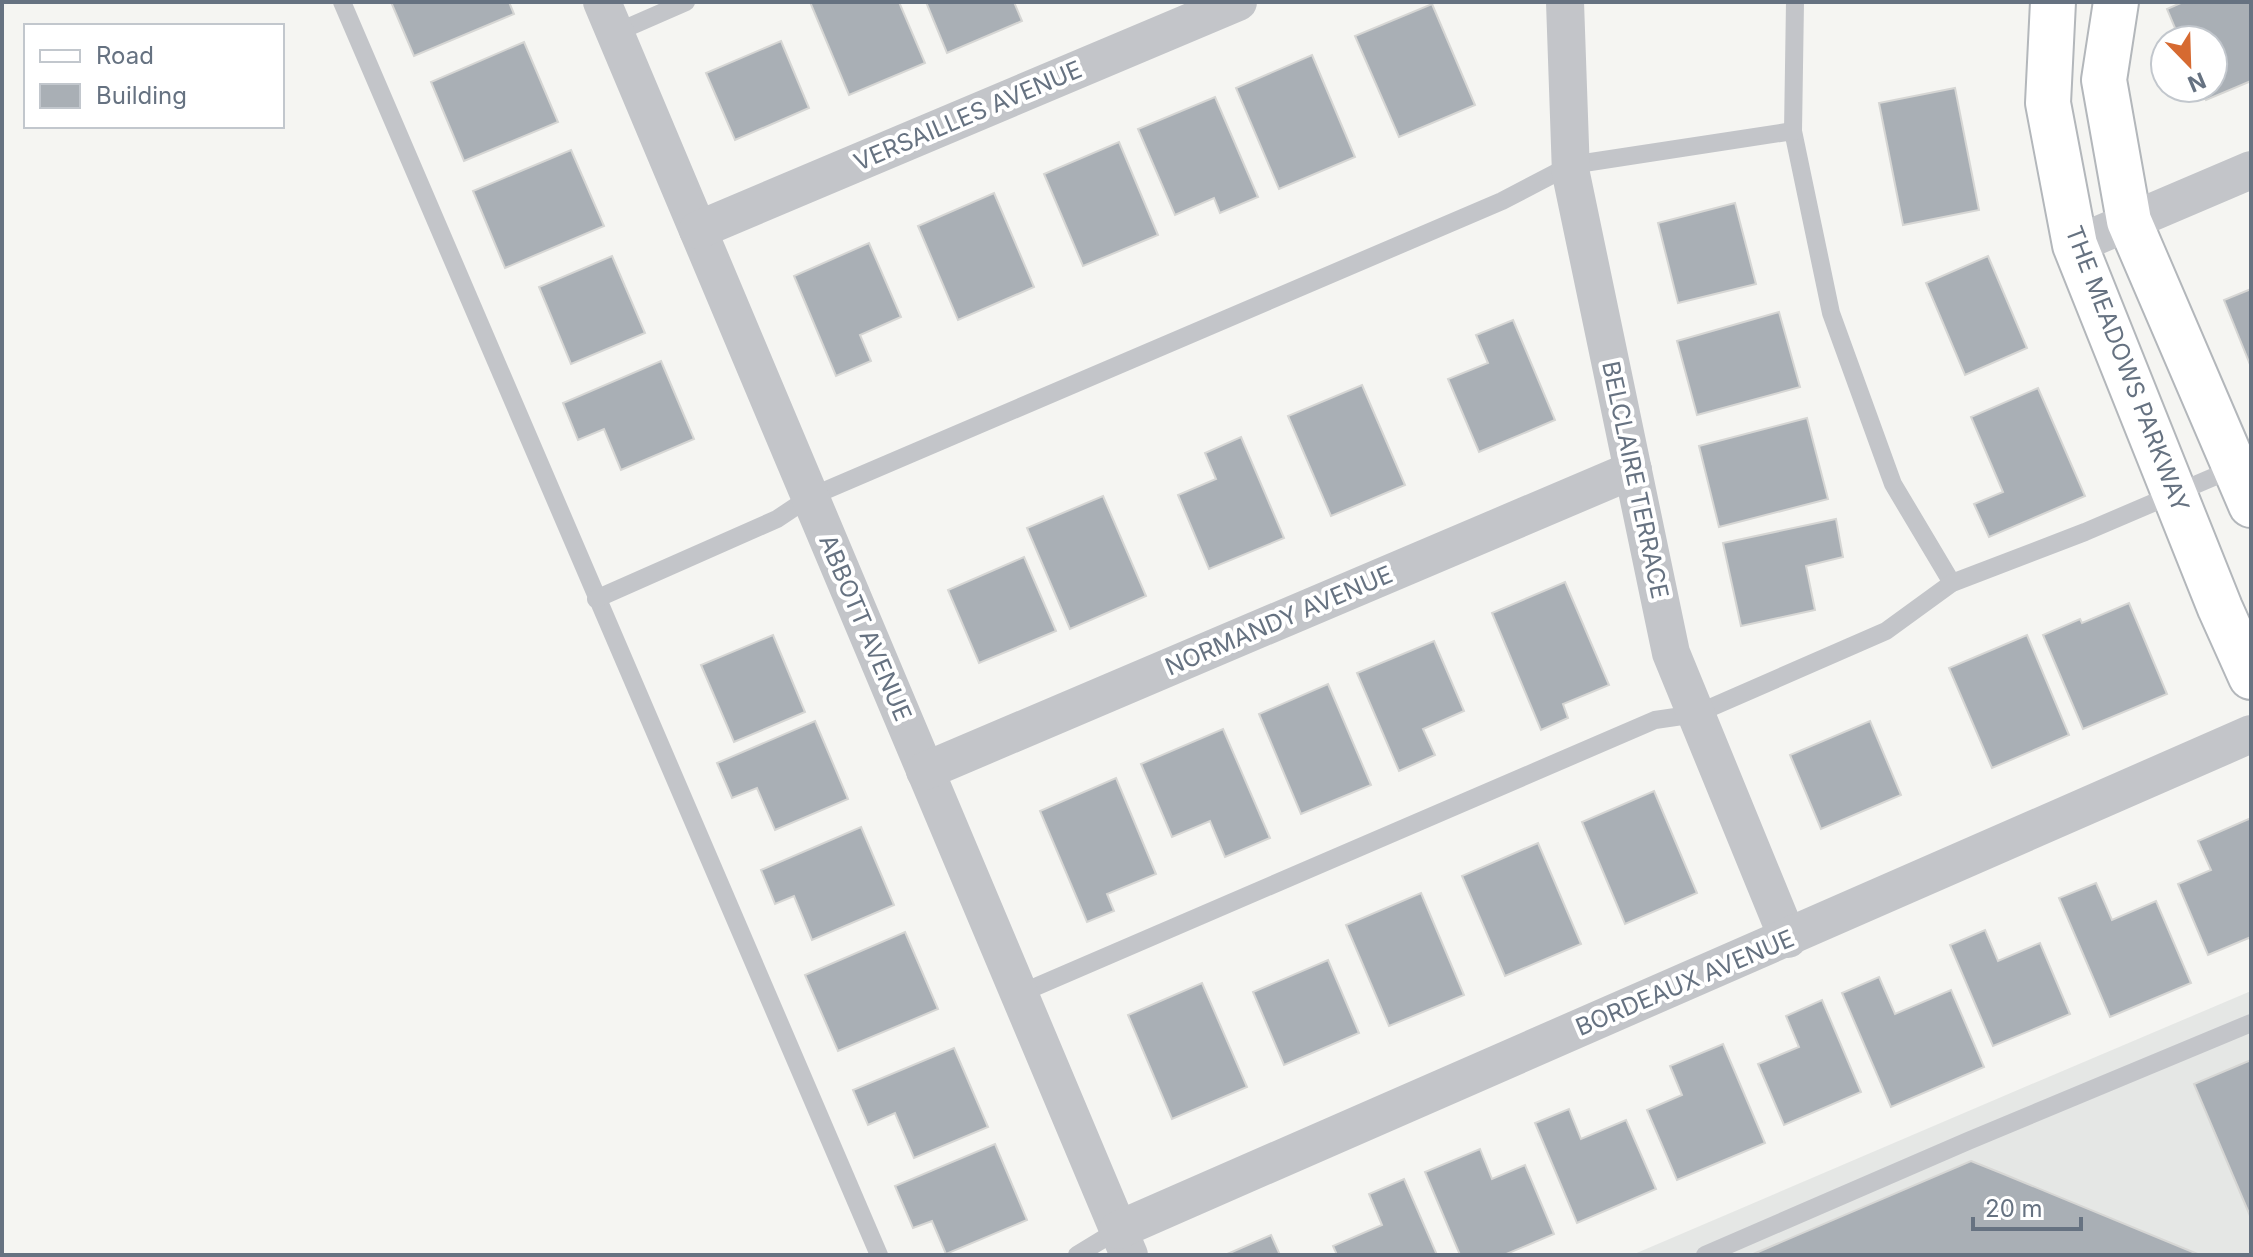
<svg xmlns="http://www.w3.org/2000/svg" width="2253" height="1257" viewBox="0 0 2253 1257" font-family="Inter,sans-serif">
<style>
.built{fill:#e5e7e5}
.building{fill:#a9afb5;stroke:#d6d6d4;stroke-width:2}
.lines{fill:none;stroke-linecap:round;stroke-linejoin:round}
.secondary-casing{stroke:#b3b7bb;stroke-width:48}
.lane{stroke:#c3c5c9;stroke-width:18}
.street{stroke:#c3c5c9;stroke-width:38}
.secondary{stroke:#fff;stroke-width:44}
.labels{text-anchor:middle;stroke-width:8;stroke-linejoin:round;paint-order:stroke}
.street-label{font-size:24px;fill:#667281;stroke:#fff}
</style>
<rect width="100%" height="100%" fill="#f5f5f2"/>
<polygon class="built" points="2251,991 2251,1255 1632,1255 2006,1095"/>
<g class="building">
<polygon points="391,2 509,2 514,14 414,56"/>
<polygon points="810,2 899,2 925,63 849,95"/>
<polygon points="926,2 1014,2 1022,21 947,53"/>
<polygon points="2183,2 2251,2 2251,81 2206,100 2201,88 2213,88 2213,40 2180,40 2167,9"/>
<polygon points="1432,4 1475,105 1399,137 1355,36"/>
<polygon points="781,41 809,108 735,140 706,73"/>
<polygon points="524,42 558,122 464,161 431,82"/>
<polygon points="1312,55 1355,157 1279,189 1236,88"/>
<polygon points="1955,88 1979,210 1903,225 1879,103"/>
<polygon points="1215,97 1258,197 1220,213 1214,198 1175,215 1138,129"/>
<polygon points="1119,142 1158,235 1083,266 1044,174"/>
<polygon points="571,150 604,226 505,268 473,191"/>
<polygon points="994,193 1034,287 958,320 918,226"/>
<polygon points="1735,203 1756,284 1678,303 1658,223"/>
<polygon points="869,243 901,317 860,335 871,361 836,376 794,276"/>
<polygon points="612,256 645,333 571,364 539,287"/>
<polygon points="1988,256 2027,348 1965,375 1926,283"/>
<polygon points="2251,289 2251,367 2224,300"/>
<polygon points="1779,312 1800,387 1697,415 1677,341"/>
<polygon points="1513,320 1555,420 1479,452 1448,379 1488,363 1476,335"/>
<polygon points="661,361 694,439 621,470 604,429 578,440 563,403"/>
<polygon points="1362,385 1405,485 1331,516 1288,416"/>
<polygon points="2038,388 2085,496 1989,537 1974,504 2003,492 1971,417"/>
<polygon points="1807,418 1828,499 1719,527 1699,446"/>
<polygon points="1241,437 1284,538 1209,569 1178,495 1216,479 1205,453"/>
<polygon points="1103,496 1146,596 1070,629 1027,528"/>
<polygon points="1836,519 1843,557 1806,566 1815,610 1741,626 1723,543"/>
<polygon points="1024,557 1056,631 979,663 948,590"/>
<polygon points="1565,582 1609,685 1563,704 1568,718 1541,730 1492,613"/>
<polygon points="2129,603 2167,694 2083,729 2043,635 2080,619 2082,623"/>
<polygon points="773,635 805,712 734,742 701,665"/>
<polygon points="2027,635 2069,735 1992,768 1949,668"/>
<polygon points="1434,641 1464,711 1423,729 1435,755 1399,771 1357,673"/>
<polygon points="1328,684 1371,785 1301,814 1259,714"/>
<polygon points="815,721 848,799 775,830 757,788 732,798 717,763"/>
<polygon points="1870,721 1901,795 1821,829 1790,755"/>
<polygon points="1223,729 1270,838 1225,857 1210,821 1172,837 1141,764"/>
<polygon points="1116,778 1156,874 1107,894 1114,911 1087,922 1040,811"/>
<polygon points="1654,791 1697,893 1625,924 1582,822"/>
<polygon points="2251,818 2251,937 2208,955 2178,884 2211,870 2198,841"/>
<polygon points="861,827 894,905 812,940 794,896 775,904 761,870"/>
<polygon points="1538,843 1581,944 1505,976 1462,876"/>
<polygon points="2096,883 2112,920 2156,901 2191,983 2110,1017 2059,898"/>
<polygon points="1421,893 1464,995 1389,1026 1346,925"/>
<polygon points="1985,930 1998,961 2040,943 2070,1014 1993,1046 1950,945"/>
<polygon points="905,932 938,1009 838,1051 805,975"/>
<polygon points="1328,960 1359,1033 1284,1065 1253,992"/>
<polygon points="1879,977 1895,1014 1951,990 1984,1067 1891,1107 1842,993"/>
<polygon points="1202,983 1247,1087 1172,1119 1128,1015"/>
<polygon points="1822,1000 1861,1092 1784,1125 1758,1064 1799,1047 1786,1016"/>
<polygon points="1723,1044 1765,1143 1677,1180 1647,1110 1682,1095 1670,1066"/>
<polygon points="954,1048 988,1127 914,1158 895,1113 868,1125 853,1090"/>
<polygon points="2251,1060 2251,1218 2194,1084"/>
<polygon points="1569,1109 1581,1139 1626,1120 1656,1189 1577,1223 1535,1123"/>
<polygon points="995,1144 1027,1220 946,1254 932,1221 913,1228 895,1186"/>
<polygon points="1480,1149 1492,1179 1525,1165 1554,1234 1504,1255 1460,1255 1425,1172"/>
<polygon points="1971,1161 2001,1173 2200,1255 1751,1255"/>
<polygon points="1404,1179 1437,1255 1337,1255 1333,1246 1382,1225 1369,1194"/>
<polygon points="1271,1235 1280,1255 1225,1255"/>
</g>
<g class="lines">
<defs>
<g id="secondary">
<polyline points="2053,2 2048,103 2075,245 2220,608 2251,677"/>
<polyline points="2116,2 2104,80 2129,221 2251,505"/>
</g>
</defs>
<use href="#secondary" class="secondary-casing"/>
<g class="lane">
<polyline points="342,2 879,1255"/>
<polyline points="615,33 686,2"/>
<polyline points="1793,131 1831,313 1893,484 1952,583"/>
<polyline points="596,599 777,519 810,497 1502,201 1571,165 1793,131 1795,2"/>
<polyline points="1019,994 1655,720 1696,714 1886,631 1952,583 2085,532 2237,467"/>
<polyline points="1077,1255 1118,1230"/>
<polyline points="1705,1255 1968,1141 2251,1023"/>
</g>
<g class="street">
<polyline points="602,2 1129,1255"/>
<polyline points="1565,2 1571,174 1671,653 1788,939"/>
<polyline points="698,230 1238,2"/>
<polyline points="2075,245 2251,170"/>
<polyline points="925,771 1633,470"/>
<polyline points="1118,1230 2251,734"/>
</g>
<use href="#secondary" class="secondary"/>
</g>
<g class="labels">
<g class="street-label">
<text transform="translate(968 116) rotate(-23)" y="8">VERSAILLES AVENUE</text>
<text transform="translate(2127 369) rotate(69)" y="8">THE MEADOWS PARKWAY</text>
<text transform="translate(1635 480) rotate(78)" y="8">BELCLAIRE TERRACE</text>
<text transform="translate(1279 621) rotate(-23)" y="8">NORMANDY AVENUE</text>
<text transform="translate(865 628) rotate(67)" y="8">ABBOTT AVENUE</text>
<text transform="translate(1685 983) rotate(-23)" y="8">BORDEAUX AVENUE</text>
</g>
</g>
<rect width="2253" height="1257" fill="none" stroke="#667281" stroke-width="8"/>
<rect x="24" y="24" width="260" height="104" fill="#ffffff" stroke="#c2c7cd" stroke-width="2"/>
<rect x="40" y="50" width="40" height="12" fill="#ffffff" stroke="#c2c7cd" stroke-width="2"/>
<text x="96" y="64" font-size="24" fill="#667281">Road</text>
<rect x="40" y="84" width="40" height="24" fill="#a9afb5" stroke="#c2c7cd" stroke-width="2"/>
<text x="96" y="104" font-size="24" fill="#667281">Building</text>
<g transform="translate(2189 64) rotate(157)"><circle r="38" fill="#ffffff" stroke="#c2c7cd" stroke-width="2"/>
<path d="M0-6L14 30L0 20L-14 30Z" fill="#d66a31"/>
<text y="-12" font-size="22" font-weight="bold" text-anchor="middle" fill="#667281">N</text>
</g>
<path d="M1973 1217v12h108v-12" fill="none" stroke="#667281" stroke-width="4"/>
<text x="1985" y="1217" font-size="24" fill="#667281" stroke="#ffffff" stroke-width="6" paint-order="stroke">20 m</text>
</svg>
